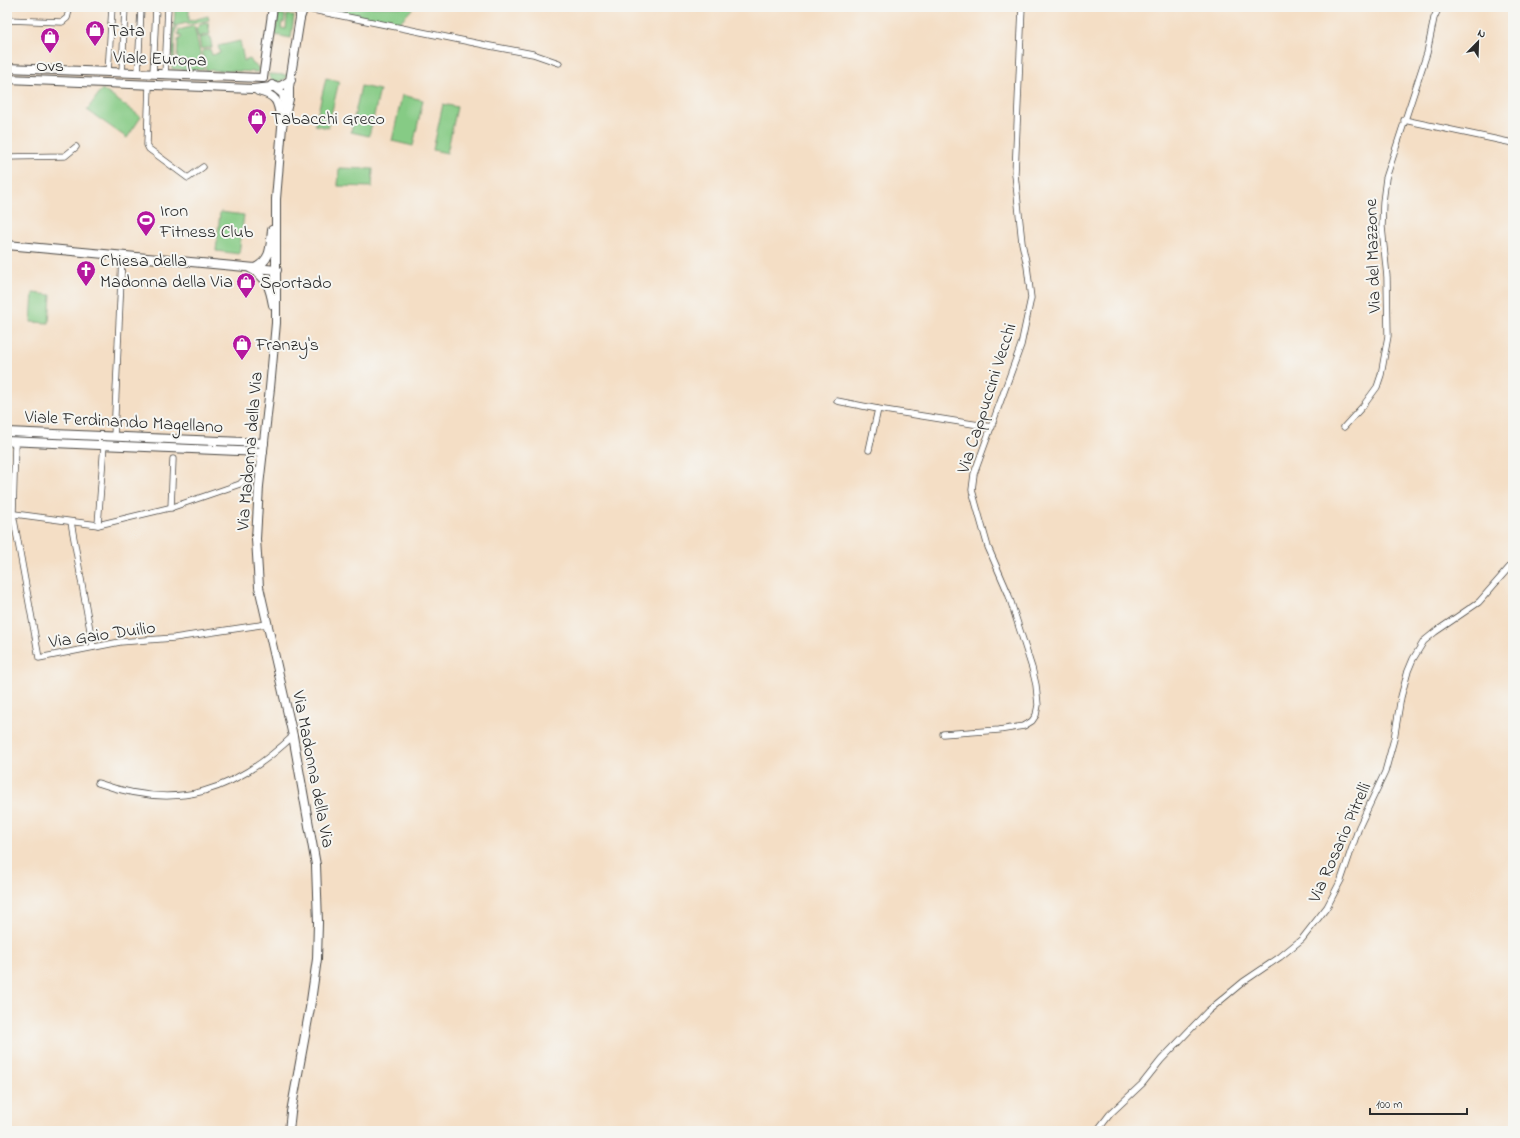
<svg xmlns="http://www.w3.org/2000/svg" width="1520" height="1138" viewBox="0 0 1520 1138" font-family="'Indie Flower',sans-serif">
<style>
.green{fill:#86cb85;stroke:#587b58}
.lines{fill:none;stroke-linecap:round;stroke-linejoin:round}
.street-casing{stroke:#494642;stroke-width:7}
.secondary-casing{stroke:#494642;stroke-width:10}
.street{stroke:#fff;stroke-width:5.5}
.secondary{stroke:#fff;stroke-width:8}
.labels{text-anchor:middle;stroke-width:4;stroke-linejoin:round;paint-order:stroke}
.poi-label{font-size:18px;fill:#2b2b2b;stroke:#f6f6f2;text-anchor:start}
.street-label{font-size:18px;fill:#2b2b2b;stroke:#f6f6f2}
</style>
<rect width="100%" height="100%" fill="#f6f6f2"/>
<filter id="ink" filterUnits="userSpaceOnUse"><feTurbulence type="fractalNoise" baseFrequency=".025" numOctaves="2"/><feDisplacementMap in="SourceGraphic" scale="8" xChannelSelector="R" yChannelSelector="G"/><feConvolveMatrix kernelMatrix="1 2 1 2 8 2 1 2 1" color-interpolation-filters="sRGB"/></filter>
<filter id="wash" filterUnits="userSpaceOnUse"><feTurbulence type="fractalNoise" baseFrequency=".012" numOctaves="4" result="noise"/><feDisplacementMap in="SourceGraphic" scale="16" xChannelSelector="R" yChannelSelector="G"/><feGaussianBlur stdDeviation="0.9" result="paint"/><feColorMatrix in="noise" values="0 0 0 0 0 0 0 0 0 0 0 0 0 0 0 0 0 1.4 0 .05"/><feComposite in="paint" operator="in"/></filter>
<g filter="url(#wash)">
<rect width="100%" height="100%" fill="#f4dec5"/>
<g class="green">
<polygon points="175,7 189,8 189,21 208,16 209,20 188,25 187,23 174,26"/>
<polygon points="282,7 291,7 296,13 277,10"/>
<polygon points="330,7 414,7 398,24 332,11"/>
<polygon points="278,14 285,15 284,23 282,22 281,28 286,29 287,15 294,16 291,38 275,35"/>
<polygon points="208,23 210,34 198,37 196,28 199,27 199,25"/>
<polygon points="194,26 204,70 172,69 172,63 177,61 178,40 180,39 182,37 178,34 179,30"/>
<polygon points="173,28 177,28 175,31 174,60 172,60"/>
<polygon points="210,36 212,47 201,49 199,38"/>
<polygon points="240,41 244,61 250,59 253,64 258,67 258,72 206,70 202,51 210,49 212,55 220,53 218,46"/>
<polygon points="268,74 288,75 285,79 278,82 272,80"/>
<polygon points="326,78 339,81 328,128 315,125"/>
<polygon points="361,86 380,90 369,136 351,132"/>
<polygon points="102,89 141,117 127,138 87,110"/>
<polygon points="402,95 423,100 413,146 392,141"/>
<polygon points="443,104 457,107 447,153 433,150"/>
<polygon points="339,168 373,169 372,187 338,186"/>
<polygon points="220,212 244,215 239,254 216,251"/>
<polygon points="33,293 51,295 49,323 31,322"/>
</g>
</g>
<g filter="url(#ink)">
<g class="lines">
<defs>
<g id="street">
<polyline points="303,8 490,46 533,54 559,63"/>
<polyline points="7,20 62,22 67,18 70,7"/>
<polyline points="108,73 112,7"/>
<polyline points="122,73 125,7"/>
<polyline points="138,74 141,7"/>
<polyline points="153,74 156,7"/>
<polyline points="165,75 168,7"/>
<polyline points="149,85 147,145 149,149 188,178 203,167"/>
<polyline points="1404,120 1513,143"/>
<polyline points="7,157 65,156 76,147"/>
<polyline points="837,401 878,409 992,427"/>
<polyline points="1344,427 1363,406 1377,387 1381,375 1388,336 1387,277 1382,227 1383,202 1386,178 1427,53 1434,18 1439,7"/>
<polyline points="114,437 122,256"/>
<polyline points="11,443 15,443 13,514 39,658 120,642 174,638 267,624"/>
<polyline points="869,450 878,409"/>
<polyline points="171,508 173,459"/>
<polyline points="7,513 98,525 173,507 240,484 251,473 261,469"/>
<polyline points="71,522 93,647"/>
<polyline points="98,525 104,444"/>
<polyline points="943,734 999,730 1024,726 1032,721 1036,715 1038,705 1036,685 1032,668 1008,593 988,547 977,508 972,490 974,474 1021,345 1031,298 1027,266 1022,243 1015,174 1022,7"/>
<path d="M98 783C177 811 233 793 293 736"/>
<polyline points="1097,1131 1110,1114 1142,1084 1161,1060 1208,1011 1243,982 1280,957 1302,939 1327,907 1341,880 1359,827 1385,772 1394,739 1401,697 1408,671 1413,659 1424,641 1435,632 1479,602 1513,563"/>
</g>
<g id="secondary">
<polyline points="295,7 300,13 300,18"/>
<polyline points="7,68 263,78"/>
<polyline points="263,78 273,7"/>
<polyline points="7,79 253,89 281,86 291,80"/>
<polyline points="272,85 283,94 285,106"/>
<path d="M258 91C279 96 278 103 281 122"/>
<polyline points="7,245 277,270"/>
<path d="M255 268C272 259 270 247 272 230"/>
<path d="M251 269C267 277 270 288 273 305"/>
<polyline points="7,432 264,443"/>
<polyline points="7,441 263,452"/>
<polyline points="289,1131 291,1112 310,1008 317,959 318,923 316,865 293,736 259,587 256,539 259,486 270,388 276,323 276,199 282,127 289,99 289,87 300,18 304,7"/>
</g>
</defs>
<use href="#street" class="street-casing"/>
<use href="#secondary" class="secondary-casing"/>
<use href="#street" class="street"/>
<use href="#secondary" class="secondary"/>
</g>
</g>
<defs>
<symbol id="shop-pin" viewBox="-11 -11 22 30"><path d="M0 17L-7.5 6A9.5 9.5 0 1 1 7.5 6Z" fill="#b5179e" stroke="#f6f6f2"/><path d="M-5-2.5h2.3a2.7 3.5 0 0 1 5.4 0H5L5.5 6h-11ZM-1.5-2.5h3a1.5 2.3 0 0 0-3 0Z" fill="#fff"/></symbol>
<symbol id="stadium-pin" viewBox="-11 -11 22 30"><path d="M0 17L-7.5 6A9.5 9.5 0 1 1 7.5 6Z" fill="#b5179e" stroke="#f6f6f2"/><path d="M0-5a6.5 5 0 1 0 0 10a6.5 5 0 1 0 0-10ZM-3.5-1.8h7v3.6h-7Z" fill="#fff"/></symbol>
<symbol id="church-pin" viewBox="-11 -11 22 30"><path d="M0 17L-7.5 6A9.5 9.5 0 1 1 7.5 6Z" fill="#b5179e" stroke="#f6f6f2"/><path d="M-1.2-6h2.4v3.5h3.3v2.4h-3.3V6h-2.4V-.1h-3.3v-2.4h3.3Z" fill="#fff"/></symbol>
</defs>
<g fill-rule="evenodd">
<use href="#shop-pin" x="84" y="19" width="22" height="30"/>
<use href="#shop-pin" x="39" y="26" width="22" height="30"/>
<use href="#shop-pin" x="246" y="107" width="22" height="30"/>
<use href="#stadium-pin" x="135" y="209" width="22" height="30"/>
<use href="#church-pin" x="75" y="259" width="22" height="30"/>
<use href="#shop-pin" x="235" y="271" width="22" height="30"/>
<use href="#shop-pin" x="231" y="333" width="22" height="30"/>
</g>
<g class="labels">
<g class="poi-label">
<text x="109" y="36">Tata</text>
<text x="50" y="71" text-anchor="middle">Ovs</text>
<text x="271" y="124">Tabacchi Greco</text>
<text x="160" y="216">Iron<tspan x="160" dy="21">Fitness Club</tspan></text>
<text x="100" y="266">Chiesa della<tspan x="100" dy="21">Madonna della Via</tspan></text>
<text x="260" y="288">Sportado</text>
<text x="256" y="350">Franzy's</text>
</g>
<g class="street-label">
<text transform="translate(160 58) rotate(2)" y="6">Viale Europa</text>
<text transform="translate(1372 256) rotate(-92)" y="6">Via del Mazzone</text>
<text transform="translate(986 398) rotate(-72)" y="6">Via Cappuccini Vecchi</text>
<text transform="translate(124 421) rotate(3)" y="6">Viale Ferdinando Magellano</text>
<text transform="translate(249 451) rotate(-85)" y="6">Via Madonna della Via</text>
<text transform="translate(102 634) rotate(-8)" y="6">Via Gaio Duilio</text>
<text transform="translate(314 769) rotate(79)" y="6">Via Madonna della Via</text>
<text transform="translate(1339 842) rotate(-66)" y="6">Via Rosario Pitrelli</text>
</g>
</g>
<rect width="1520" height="1138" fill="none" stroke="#f6f6f2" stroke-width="24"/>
<g transform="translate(1478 42) rotate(23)" stroke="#f6f6f2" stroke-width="3" paint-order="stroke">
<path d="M0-3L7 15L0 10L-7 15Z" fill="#2b2b2b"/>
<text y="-6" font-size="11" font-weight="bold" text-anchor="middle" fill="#2b2b2b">N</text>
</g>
<path d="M1370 1108v6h97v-6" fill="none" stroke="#2b2b2b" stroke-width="2"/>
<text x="1376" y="1108" font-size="12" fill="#2b2b2b" stroke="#f6f6f2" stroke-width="3" paint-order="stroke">100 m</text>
</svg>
